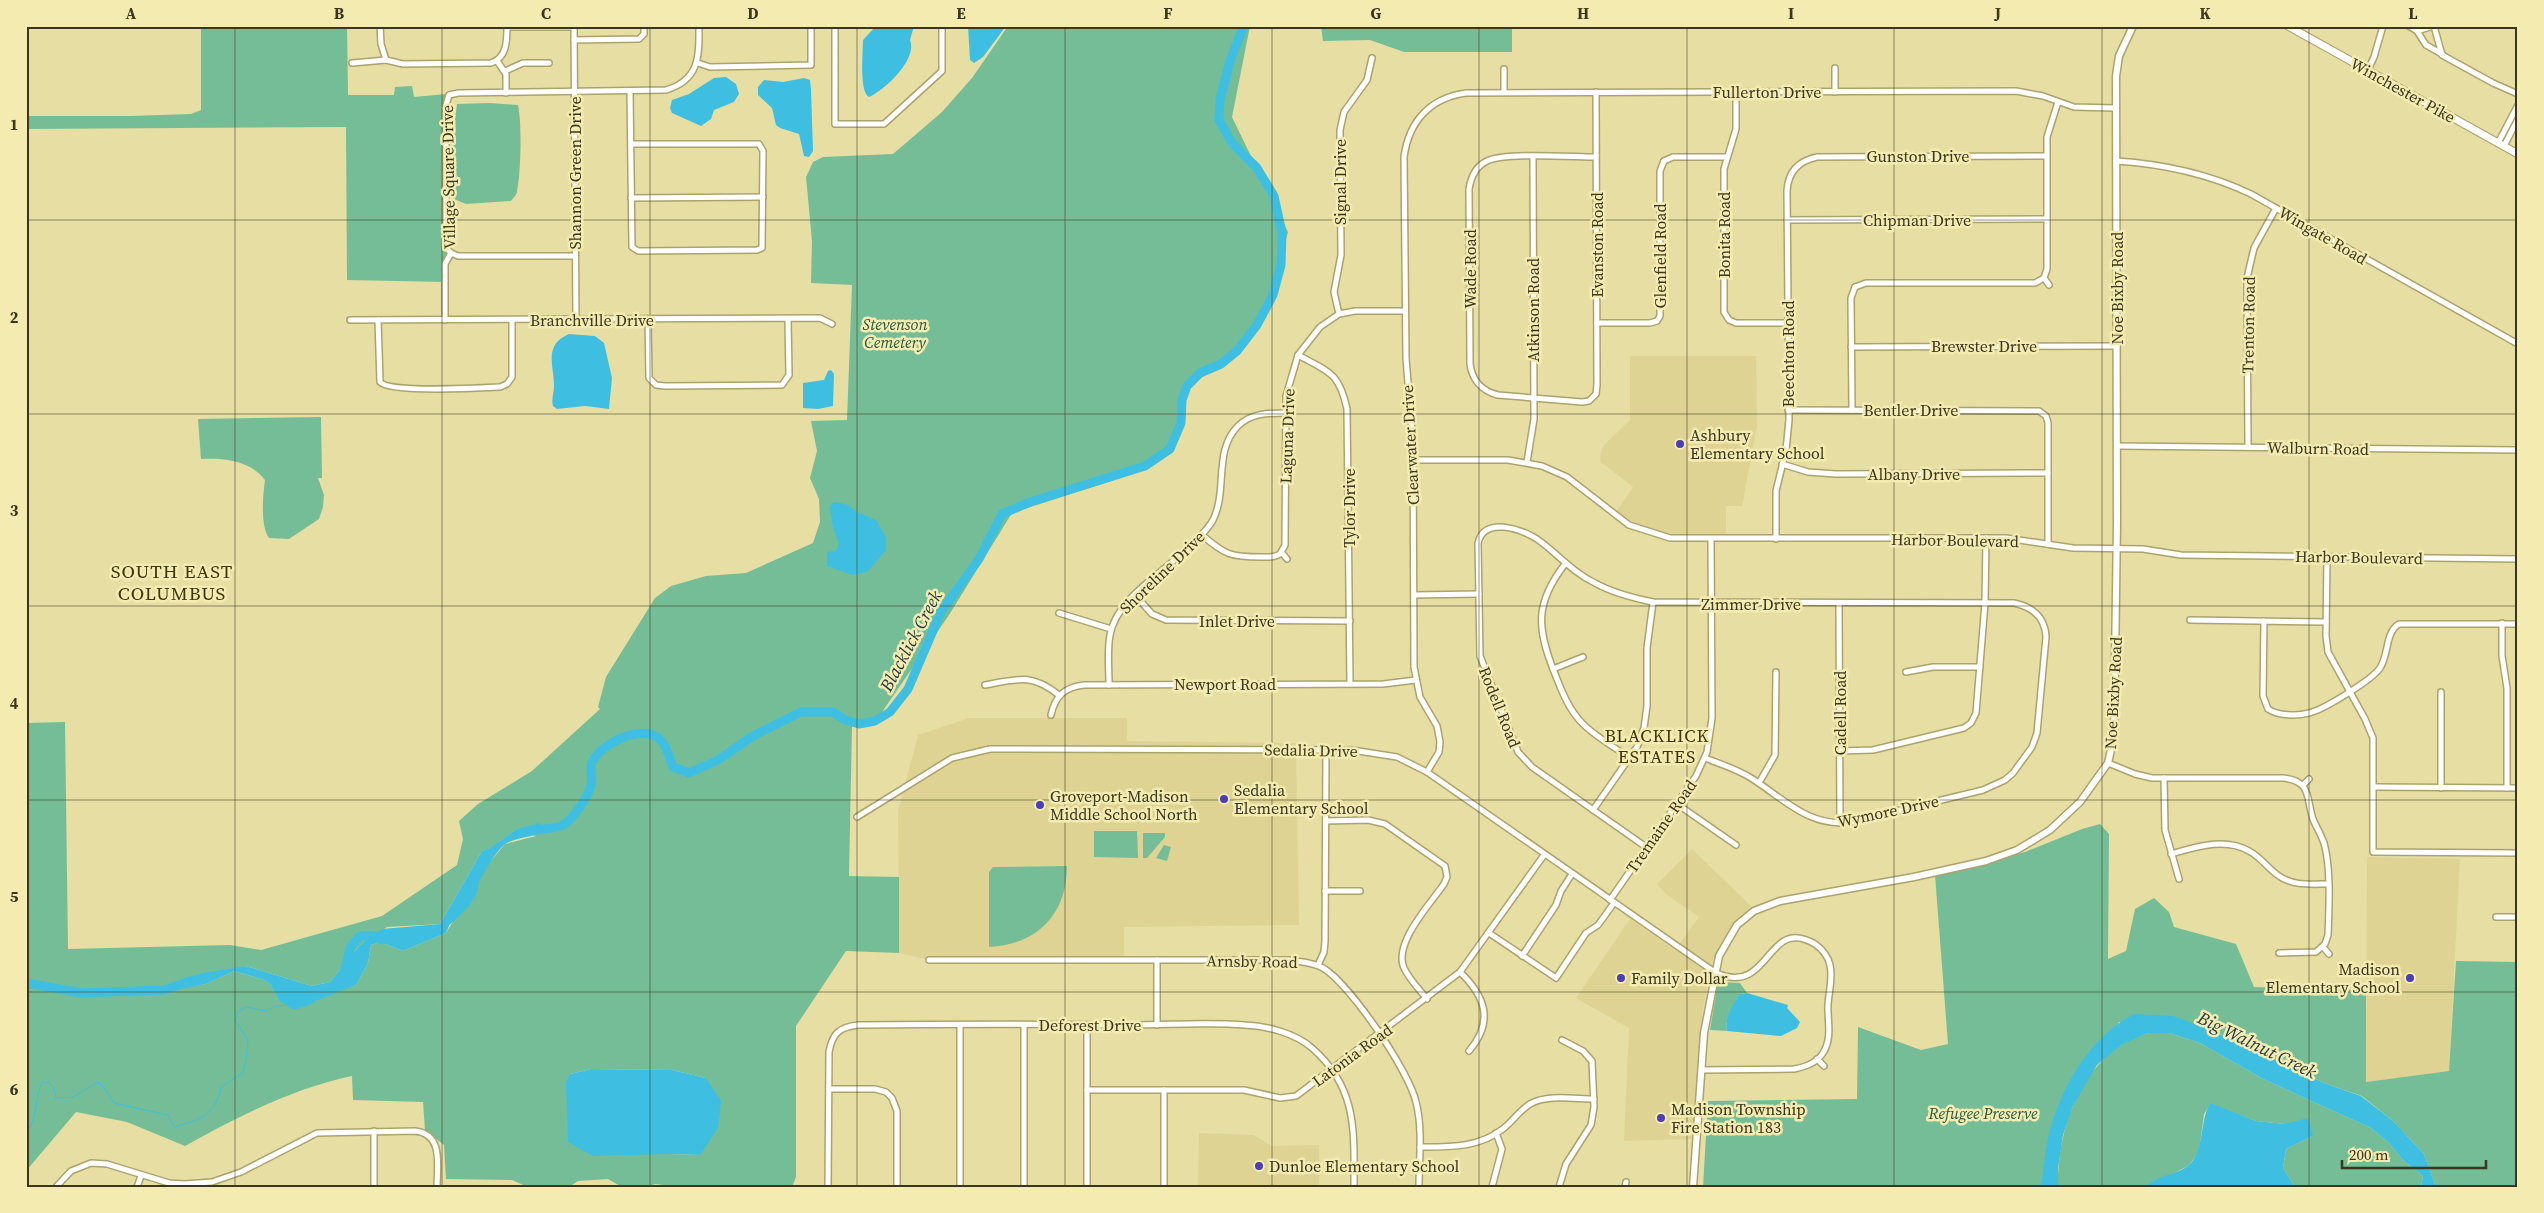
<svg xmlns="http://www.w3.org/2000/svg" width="2544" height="1213" viewBox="0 0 2544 1213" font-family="'Source Serif 4',serif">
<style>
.built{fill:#ded393}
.green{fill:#75bd97;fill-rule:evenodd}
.water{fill:#3ebfe2}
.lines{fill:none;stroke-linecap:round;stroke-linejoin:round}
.stream{stroke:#3ebfe2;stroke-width:1}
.river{stroke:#3ebfe2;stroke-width:9}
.minor-casing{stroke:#aca36c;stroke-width:8}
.tertiary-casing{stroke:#aca36c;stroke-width:9}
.secondary-casing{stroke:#aca36c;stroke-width:9}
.minor{stroke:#fff;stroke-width:5}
.tertiary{stroke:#fff;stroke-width:6}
.secondary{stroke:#fff;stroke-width:7}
.grid{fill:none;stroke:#3a361f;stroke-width:1;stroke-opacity:0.55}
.poi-dot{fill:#483eb5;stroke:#f4ebb1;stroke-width:2}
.labels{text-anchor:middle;stroke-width:5;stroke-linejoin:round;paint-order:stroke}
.street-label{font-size:16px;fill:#3a361f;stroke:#f4ebb1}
.park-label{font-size:16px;font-style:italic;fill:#255a40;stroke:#f4ebb1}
.poi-label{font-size:16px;fill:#3a361f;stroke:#f4ebb1;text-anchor:start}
.water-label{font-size:18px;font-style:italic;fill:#1f3942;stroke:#f4ebb1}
.neighbourhood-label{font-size:18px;letter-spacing:1px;fill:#3e370d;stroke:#f4ebb1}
.quarter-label{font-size:19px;letter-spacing:1px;fill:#3e370d;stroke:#f4ebb1}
.neatline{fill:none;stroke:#3a361f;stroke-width:2}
.grid-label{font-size:16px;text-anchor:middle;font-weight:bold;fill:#3a361f}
</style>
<rect width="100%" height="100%" fill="#e7dea4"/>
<g class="built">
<polygon points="1630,356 1756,356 1757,427 1754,442 1742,506 1726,506 1726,536 1687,536 1660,533 1636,524 1617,511 1633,487 1601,462 1600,457 1603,446 1630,420"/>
<polygon points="969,718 1127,718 1127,741 1296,743 1299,925 1124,927 1124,960 929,960 899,953 898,811 918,735"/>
<polygon points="1692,849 1753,908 1728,931 1712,961 1702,1014 1695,1139 1624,1141 1629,1028 1576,998 1630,919 1675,950 1699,917 1666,894 1657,884"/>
<polygon points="2367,857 2460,859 2449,1071 2366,1082"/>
<polygon points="1199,1133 1253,1135 1272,1146 1319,1145 1319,1187 1198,1187"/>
</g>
<g class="green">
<polygon points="201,26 347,26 348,95 394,95 395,87 412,86 414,97 458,93 447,102 446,282 347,280 346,127 26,129 26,116 130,116 191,114 201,110"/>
<path d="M1008 26H1250L1232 117 1288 232 1266 307 1228 361 1187 386 1170 449 1136 473 1012 513 949 615 873 725 852 726 849 876 899 877V953L846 951 796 1026V1177L792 1187H682L655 1184 647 1187H622L608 1179 578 1181 569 1187H528L512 1180 446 1179 444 1145 425 1130 423 1102 353 1100 352 1076C294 1088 237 1117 185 1146L127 1122 76 1112 26 1171V723L65 722 68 949 230 945 261 950 382 916 457 865 463 839 459 821 478 804 532 771 600 709 598 707 606 677 655 598 671 586 706 576 746 573 813 543 820 522 819 499 810 478 817 451 811 421 847 420 852 285 811 283 812 241 806 177 813 162 823 157 893 154 942 112 972 78ZM515 830 536 836 505 844 485 868 446 933 403 951 380 942 371 945 368 963 356 985 333 993 289 998 264 980 234 971 206 984 180 988 246 966 312 986 330 982 360 945 387 927 440 924 482 851 489 850ZM591 1069 672 1070 706 1078 700 1155 669 1154 570 1074Z"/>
<polygon points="1321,26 1512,26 1512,52 1404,52 1370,40 1323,41"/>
<path d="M490 103 518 105C522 122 521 173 517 191 517 195 513 198 511 201L466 204 454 199C442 170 454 134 457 104Z"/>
<path d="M321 417 322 478H318L324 495 323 507 319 519 289 539 269 538C260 525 263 495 265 480 250 460 223 458 201 459L198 419Z"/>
<polygon points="2100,824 2109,834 2108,959 2126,951 2135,909 2154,898 2169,912 2174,927 2236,944 2254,987 2366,990 2366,1082 2449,1071 2456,961 2518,962 2518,1187 2436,1187 2424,1154 2393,1121 2362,1096 2324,1083 2209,1029 2119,1022 2056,1121 2046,1187 1703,1187 1708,1101 1857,1099 1858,1027 1921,1050 1948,1044 1935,875 2025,852 2082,829"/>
<polygon points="1094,831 1137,831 1138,858 1094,857"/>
<polygon points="1143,833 1165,833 1165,837 1147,858 1143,858"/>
<polygon points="1164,845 1171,847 1167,861 1156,858"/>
<path d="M1067 866C1067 914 1037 945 989 947V872L993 867Z"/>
<polygon points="1718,982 1740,983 1747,993 1740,994 1726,1024 1727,1031 1710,1030"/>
<path d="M2148 1033H2169L2200 1043 2263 1079 2371 1128 2389 1143 2404 1161 2423 1176 2421 1187H2295L2283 1168 2286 1149 2313 1136 2285 1124 2256 1121 2210 1104 2204 1114 2199 1152 2188 1166 2147 1187H2058C2057 1135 2076 1077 2119 1046 2127 1040 2139 1037 2148 1033Z"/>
</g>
<g class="water">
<path d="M876 26H914L910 40C918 59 885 90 869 97 859 92 863 52 863 40Z"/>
<polygon points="968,26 1006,26 983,57 974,63 970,60"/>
<polygon points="714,78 726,77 736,84 739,94 734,102 714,110 711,119 701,126 672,113 670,108 672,100 689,94"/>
<polygon points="804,78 810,80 811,89 813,151 809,157 804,156 799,134 780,128 776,125 772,108 758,95 758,87 764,80 783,82"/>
<path d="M569 334 595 336 604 343 612 378 609 409 585 406 557 409 553 406C551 399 554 393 554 386 554 365 543 345 569 334Z"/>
<polygon points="831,370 834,374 833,406 818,409 803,408 803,383 824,380 828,371"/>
<polygon points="836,502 848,505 857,512 876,520 886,537 886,550 867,572 852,575 827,566 827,552 835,551 839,545 832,524 830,508 832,503"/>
<path d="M539 823 544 831C533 838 514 837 504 845 492 856 486 871 478 883 466 899 453 914 446 933L403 951 380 942 371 945 368 963 356 985 305 1005 289 998 264 980 234 971 206 984 180 989 181 979 203 973 246 966 312 986 330 982 360 945 382 929 440 924 482 851 489 849 515 830Z"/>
<path d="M1747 993 1788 1005 1787 1008 1800 1022 1797 1028 1781 1036 1727 1031C1724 1018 1733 1005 1740 994Z"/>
<path d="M2134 1014 2173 1016 2209 1029 2324 1083 2361 1096 2393 1121 2424 1154 2436 1187H2421L2423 1176 2404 1161 2389 1143 2371 1128 2263 1079 2200 1043 2169 1033H2148L2121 1045 2097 1065 2073 1106 2063 1135 2058 1168V1187H2041C2044 1168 2045 1148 2050 1130 2063 1084 2091 1036 2134 1014Z"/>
<polygon points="591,1069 672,1070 706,1078 721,1101 720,1112 718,1128 700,1155 669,1154 593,1156 568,1142 566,1082 570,1074"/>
<path d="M2210 1103 2256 1121 2285 1124 2308 1118 2313 1136 2286 1149 2283 1168 2295 1187H2147C2156 1175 2178 1175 2189 1165 2205 1150 2199 1123 2210 1103Z"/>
</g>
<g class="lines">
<path class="stream" d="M26 1131C37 1124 35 1097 42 1083L49 1082 54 1087 56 1098 73 1097 98 1082 105 1089 114 1103 168 1115 174 1127C201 1119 215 1116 221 1087L243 1073 246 1061 248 1040 235 1020 238 1011 247 1007 265 1011 275 1006 294 1005"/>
<g class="river">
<path d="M532 830C541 829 555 829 563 825 573 819 589 796 591 785 593 778 589 769 592 762 602 743 638 726 657 737 666 743 669 757 673 767L689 773 718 760 753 736 801 712H833L845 720 859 724 875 721 890 712 908 689 941 612 979 559 1002 514 1030 502 1145 466 1170 449 1181 423 1182 400 1187 386 1200 373 1221 364 1237 351 1257 325 1273 295 1281 265 1282 233 1274 196 1257 168 1232 143 1219 120 1220 99 1231 58 1244 26"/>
<path d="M448 920C463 907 475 897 475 876"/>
<polyline points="344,973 351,946 360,936 375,936 382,940"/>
<polyline points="274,981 283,998 294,1005 310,1000"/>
<polyline points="26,983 82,993 164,990 191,981"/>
</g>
<defs>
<g id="minor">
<polyline points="380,26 381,44 386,60"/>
<polyline points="574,26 576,320"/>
<polyline points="835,26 835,124 884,124 942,71 942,26"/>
<polyline points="2409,26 2417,31 2426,45 2442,54"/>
<polyline points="2434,26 2442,55 2493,83 2518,94"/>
<polyline points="507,27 574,27"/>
<polyline points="2417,31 2433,26"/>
<polyline points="574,40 639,39 644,34 644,26"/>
<polyline points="497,61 506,74 506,93"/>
<path d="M352 63 386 60 403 64 491 63C507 58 507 41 507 26"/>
<polyline points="698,63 710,67 811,65 811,26"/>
<polyline points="2368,70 2374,57 2383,26"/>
<polyline points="505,71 523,63 549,63"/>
<polyline points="630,92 632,247 638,251 757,250 762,248 763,151 759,144 631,144"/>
<polyline points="1504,92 1504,69"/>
<path d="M1596 92 1597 385 1596 394 1589 401 1582 402 1498 395C1482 391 1472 380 1470 364L1469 189C1471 177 1476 166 1487 161 1505 152 1573 157 1596 157"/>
<polyline points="1736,92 1736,129 1724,169 1724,312 1729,320 1736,323 1788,323"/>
<polyline points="1835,92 1835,68"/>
<polyline points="2498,143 2518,105"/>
<polyline points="2504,146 2518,119"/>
<polyline points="1664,161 1673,157 1726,157"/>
<path d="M2116 161C2164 164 2207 173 2251 194L2518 344"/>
<polyline points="631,198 763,197"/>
<polyline points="1787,220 2047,219"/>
<path d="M451 253 446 248V105L449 95 458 93 666 90C700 80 699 56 699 26"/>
<polyline points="451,253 458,256 575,256"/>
<polyline points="2044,278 2049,285"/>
<polyline points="1855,287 1866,283 2035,283 2044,278 2047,269 2047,137 2058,102"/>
<polyline points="1339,314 1334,292 1341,255 1340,130 1344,112 1367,80 1372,58"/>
<polyline points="648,319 649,378 656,385 665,386 782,385 789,375 788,319"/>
<polyline points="350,320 820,318 832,324"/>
<path d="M378 320 380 382C389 393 481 388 500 387L507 384 512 377V320"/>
<polyline points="445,320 445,264 451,253"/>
<polyline points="1597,323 1650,323 1657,321 1660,316 1660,171 1664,161"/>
<polyline points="1851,347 2117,346"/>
<path d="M1298 355C1329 372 1339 372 1347 409L1350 684"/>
<polyline points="1788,410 2039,411 2046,416 2048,423 2048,544"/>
<polyline points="1852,410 1851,298 1855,287"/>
<polyline points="2117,446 2518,450"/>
<polyline points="2248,447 2247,278 2254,248 2276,208"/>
<polyline points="1413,460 1508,460 1542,466 1567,477 1629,525 1670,538 2006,538 2073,548 2143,549 2181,555 2518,559"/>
<polyline points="1527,462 1534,419 1533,157"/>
<polyline points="1782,464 1808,472 1836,474 2048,473"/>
<path d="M1202 535C1225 555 1231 557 1261 557 1268 557 1274 558 1280 554L1285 545 1286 396 1298 355 1320 327 1339 314 1355 311H1405"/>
<path d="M1776 539V491L1786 450 1789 420 1787 191C1788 172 1798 161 1817 157L2046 156"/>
<polyline points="1282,553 1287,559"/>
<polyline points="2327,557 2326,636 2328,652 2365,719 2373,738 2373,852 2518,853"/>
<path d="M1565 564C1534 604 1537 629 1555 674 1562 692 1569 710 1583 724 1596 737 1614 747 1630 758"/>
<polyline points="1135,595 1152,614 1166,620 1350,621"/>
<polyline points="1414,595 1479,594"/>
<polyline points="1839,603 1840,823"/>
<polyline points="1059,613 1111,629"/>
<polyline points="2190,620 2326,622"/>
<path d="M2264 621 2263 696 2268 709C2278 716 2298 716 2309 713 2323 710 2372 680 2380 668 2389 655 2385 632 2399 624H2518"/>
<polyline points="2502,623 2502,656 2507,688 2507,788"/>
<polyline points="1553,669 1583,657"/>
<polyline points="1906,672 1933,667 1980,667"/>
<path d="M985 685C1018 679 1031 673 1059 695"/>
<path d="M1109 685C1109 668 1107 651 1110 635 1116 601 1155 578 1179 556 1191 545 1205 534 1213 520 1228 490 1213 451 1238 426 1251 413 1268 413 1285 413"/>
<path d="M1051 715C1055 696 1065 687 1084 685L1383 684 1416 680"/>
<polyline points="1840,751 1873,750 1964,728 1971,723 1976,713 1985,603 1986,538"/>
<path d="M2108 763 2135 774 2152 778H2283C2312 781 2306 798 2313 819 2317 829 2323 837 2325 847 2331 872 2329 910 2328 935L2325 944 2316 952 2279 953"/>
<path d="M1427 772 1439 752 1440 742 1437 726 1420 697 1414 667 1413 445 1406 358 1404 157C1409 121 1430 98 1466 93L2016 91 2043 96 2074 107 2115 108"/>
<polyline points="2164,778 2165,830 2179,879"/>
<polyline points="1759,783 1775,755 1776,672"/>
<polyline points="2303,785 2309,779"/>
<polyline points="2374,787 2518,788"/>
<polyline points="2441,788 2441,692"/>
<polyline points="1677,804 1736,845"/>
<polyline points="1593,810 1637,747 1644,728 1647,706 1647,648 1653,602"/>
<path d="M857 817 952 758 990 749 1352 750 1397 757 1427 772 1716 973C1772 997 1765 915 1815 944 1822 949 1828 956 1830 965 1833 978 1829 991 1828 1004 1827 1020 1833 1037 1823 1053 1817 1063 1805 1067 1794 1069L1701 1070"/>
<path d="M1326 821 1368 820 1385 824 1445 866 1447 877 1444 884C1431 903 1393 943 1404 968 1409 979 1419 989 1427 999"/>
<path d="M1646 847 1532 767 1518 752 1480 656 1478 543C1484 516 1521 529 1537 539 1557 553 1572 572 1595 583 1613 593 1633 598 1653 602L2014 603C2033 607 2045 617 2046 637L2037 733 2032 747 2013 773 2005 780 1983 790 1851 822C1809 828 1783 798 1751 778 1737 769 1720 764 1705 758"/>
<path d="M2171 854C2196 847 2225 837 2249 851 2261 857 2268 869 2279 876 2293 886 2311 884 2327 884"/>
<polyline points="1325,891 1360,891"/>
<polyline points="1610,900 1696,776 1707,752 1712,718 1711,539"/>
<polyline points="2496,917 2518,917"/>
<polyline points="1489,933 1556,978 1586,933 1598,925 1614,903"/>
<polyline points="2323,947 2329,954"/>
<polyline points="1522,956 1556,905 1561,891 1572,874"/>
<path d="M929 960H1289C1301 962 1313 962 1323 968 1350 984 1409 1071 1416 1102 1423 1129 1419 1159 1419 1187"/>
<polyline points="1318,965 1324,952 1325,941 1326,750"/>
<path d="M1460 972C1486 997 1494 1022 1469 1051"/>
<polyline points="960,1025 960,1187"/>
<polyline points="1087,1025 1087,1187"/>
<polyline points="1157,1025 1157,960"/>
<polyline points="1817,1059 1824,1066"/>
<polyline points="829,1089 875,1089 886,1092 892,1098 897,1111 897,1187"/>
<polyline points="1087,1090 1244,1090 1280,1098 1296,1096 1460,972 1544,855"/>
<polyline points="374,1131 374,1187"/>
<path d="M1420 1147C1449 1147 1480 1148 1504 1128 1513 1121 1520 1110 1530 1104 1547 1094 1575 1099 1594 1099"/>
<path d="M56 1187 71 1171 91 1163 107 1164 169 1183 184 1184 212 1182 241 1172 317 1133 415 1131C444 1134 437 1166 437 1187"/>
<polyline points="137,1187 141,1176"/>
<path d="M828 1187 829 1052C832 1034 839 1027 858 1025 949 1024 1040 1024 1131 1025 1169 1025 1207 1022 1245 1025 1267 1026 1295 1033 1312 1048 1358 1088 1354 1132 1354 1187"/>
<polyline points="1024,1187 1024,1025"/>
<polyline points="1164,1187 1164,1090"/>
<polyline points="1492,1187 1502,1149 1496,1133"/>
<polyline points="1559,1187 1566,1164 1591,1125 1594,1107 1592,1061 1583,1051 1562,1040"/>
<polyline points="1625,1187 1626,1182"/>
</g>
<polyline id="tertiary" points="1693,1187 1704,1033 1719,956 1737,925 1754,911 1780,901 1914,877 1986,861 2017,850 2050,830 2080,802 2108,763 2114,736 2117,522 2116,76 2119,56 2133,26"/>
<polyline id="secondary" points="2288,26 2518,154"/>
</defs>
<use href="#minor" class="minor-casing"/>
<use href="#tertiary" class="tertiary-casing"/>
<use href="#secondary" class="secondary-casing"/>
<use href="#minor" class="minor"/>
<use href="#tertiary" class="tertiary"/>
<use href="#secondary" class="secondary"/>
</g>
<path class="grid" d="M235 26V1187M442 26V1187M650 26V1187M857 26V1187M1065 26V1187M1272 26V1187M1479 26V1187M1687 26V1187M1894 26V1187M2102 26V1187M2309 26V1187M26 220H2518M26 414H2518M26 606H2518M26 800H2518M26 992H2518"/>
<g class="poi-dot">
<circle cx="1680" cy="444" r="5"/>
<circle cx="1224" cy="799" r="5"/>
<circle cx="1040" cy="805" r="5"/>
<circle cx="1621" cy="978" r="5"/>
<circle cx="2410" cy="978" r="5"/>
<circle cx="1661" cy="1118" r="5"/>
<circle cx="1259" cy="1166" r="5"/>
</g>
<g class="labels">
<g class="street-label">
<text transform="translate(2403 90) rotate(29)" y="6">Winchester Pike</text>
<text x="1767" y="98">Fullerton Drive</text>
<text x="1918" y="162">Gunston Drive</text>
<text transform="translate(575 173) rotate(-90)" y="6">Shannon Green Drive</text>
<text transform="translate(448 177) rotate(-91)" y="6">Village Square Drive</text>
<text transform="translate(1340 182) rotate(-90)" y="6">Signal Drive</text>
<text x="1917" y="226">Chipman Drive</text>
<text transform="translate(1724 235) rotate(-90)" y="6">Bonita Road</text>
<text transform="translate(2323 235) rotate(30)" y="6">Wingate Road</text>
<text transform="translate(1597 245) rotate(-90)" y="6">Evanston Road</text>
<text transform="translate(1660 256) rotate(-90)" y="6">Glenfield Road</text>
<text transform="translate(1470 269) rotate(-90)" y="6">Wade Road</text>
<text transform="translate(2117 288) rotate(-90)" y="6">Noe Bixby Road</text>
<text transform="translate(1533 310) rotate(-90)" y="6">Atkinson Road</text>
<text x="592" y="326">Branchville Drive</text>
<text transform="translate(2248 325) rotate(-89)" y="6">Trenton Road</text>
<text x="1984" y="352">Brewster Drive</text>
<text transform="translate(1788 354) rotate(-90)" y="6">Beechton Road</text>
<text x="1911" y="416">Bentler Drive</text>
<text transform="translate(1287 436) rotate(-88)" y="6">Laguna Drive</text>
<text transform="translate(1410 445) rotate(-93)" y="6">Clearwater Drive</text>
<text transform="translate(2318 448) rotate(1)" y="6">Walburn Road</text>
<text x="1914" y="480">Albany Drive</text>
<text transform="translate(1349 508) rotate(-90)" y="6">Tylor Drive</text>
<text transform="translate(1955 540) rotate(1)" y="6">Harbor Boulevard</text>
<text transform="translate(2359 557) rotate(1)" y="6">Harbor Boulevard</text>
<text transform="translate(1162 572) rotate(-44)" y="6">Shoreline Drive</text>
<text x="1751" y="610">Zimmer Drive</text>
<text x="1237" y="627">Inlet Drive</text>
<text x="1225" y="690">Newport Road</text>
<text transform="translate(2113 693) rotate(-87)" y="6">Noe Bixby Road</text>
<text transform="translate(1500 707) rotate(68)" y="6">Rodell Road</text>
<text transform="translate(1840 713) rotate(-90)" y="6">Cadell Road</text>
<text transform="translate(1311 750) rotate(1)" y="6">Sedalia Drive</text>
<text transform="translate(1888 811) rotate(-12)" y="6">Wymore Drive</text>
<text transform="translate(1661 826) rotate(-55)" y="6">Tremaine Road</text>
<text transform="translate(1252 961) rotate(1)" y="6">Arnsby Road</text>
<text x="1090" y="1031">Deforest Drive</text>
<text transform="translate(1352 1055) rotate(-36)" y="6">Latonia Road</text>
</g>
<g class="park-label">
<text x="895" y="330">Stevenson<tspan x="895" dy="18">Cemetery</tspan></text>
<text x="1983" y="1119">Refugee Preserve</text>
</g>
<g class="poi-label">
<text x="1690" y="441">Ashbury<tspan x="1690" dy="18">Elementary School</tspan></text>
<text x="1234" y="796">Sedalia<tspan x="1234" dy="18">Elementary School</tspan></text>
<text x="1050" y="802">Groveport-Madison<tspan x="1050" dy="18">Middle School North</tspan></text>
<text x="2400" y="975" text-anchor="end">Madison<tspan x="2400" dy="18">Elementary School</tspan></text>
<text x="1631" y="984">Family Dollar</text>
<text x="1671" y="1115">Madison Township<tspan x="1671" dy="18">Fire Station 183</tspan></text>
<text x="1269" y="1172">Dunloe Elementary School</text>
</g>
<g class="water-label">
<text transform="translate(911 641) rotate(-62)" y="6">Blacklick Creek</text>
<text transform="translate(2257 1045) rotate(26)" y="6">Big Walnut Creek</text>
</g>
<g class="neighbourhood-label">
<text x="1657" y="742">BLACKLICK<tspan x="1657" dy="21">ESTATES</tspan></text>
</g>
<g class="quarter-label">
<text x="172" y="578">SOUTH EAST<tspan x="172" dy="22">COLUMBUS</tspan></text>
</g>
</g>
<rect width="2544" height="1213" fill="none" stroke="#f4ebb1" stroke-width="55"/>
<path d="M2342 1160v8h144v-8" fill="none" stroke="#3a361f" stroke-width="2.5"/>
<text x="2349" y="1160" font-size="15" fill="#3a361f" stroke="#f4ebb1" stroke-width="4" paint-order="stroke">200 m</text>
<rect x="28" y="28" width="2488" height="1158" class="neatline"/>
<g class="grid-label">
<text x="131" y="19">A</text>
<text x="339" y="19">B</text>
<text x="546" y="19">C</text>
<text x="753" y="19">D</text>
<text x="961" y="19">E</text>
<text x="1168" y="19">F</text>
<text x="1376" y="19">G</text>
<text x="1583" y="19">H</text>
<text x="1791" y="19">I</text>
<text x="1998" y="19">J</text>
<text x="2205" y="19">K</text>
<text x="2413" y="19">L</text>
<text x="14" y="130">1</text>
<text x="14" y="323">2</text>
<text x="14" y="516">3</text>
<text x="14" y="709">4</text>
<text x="14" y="902">5</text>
<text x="14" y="1095">6</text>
</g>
</svg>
